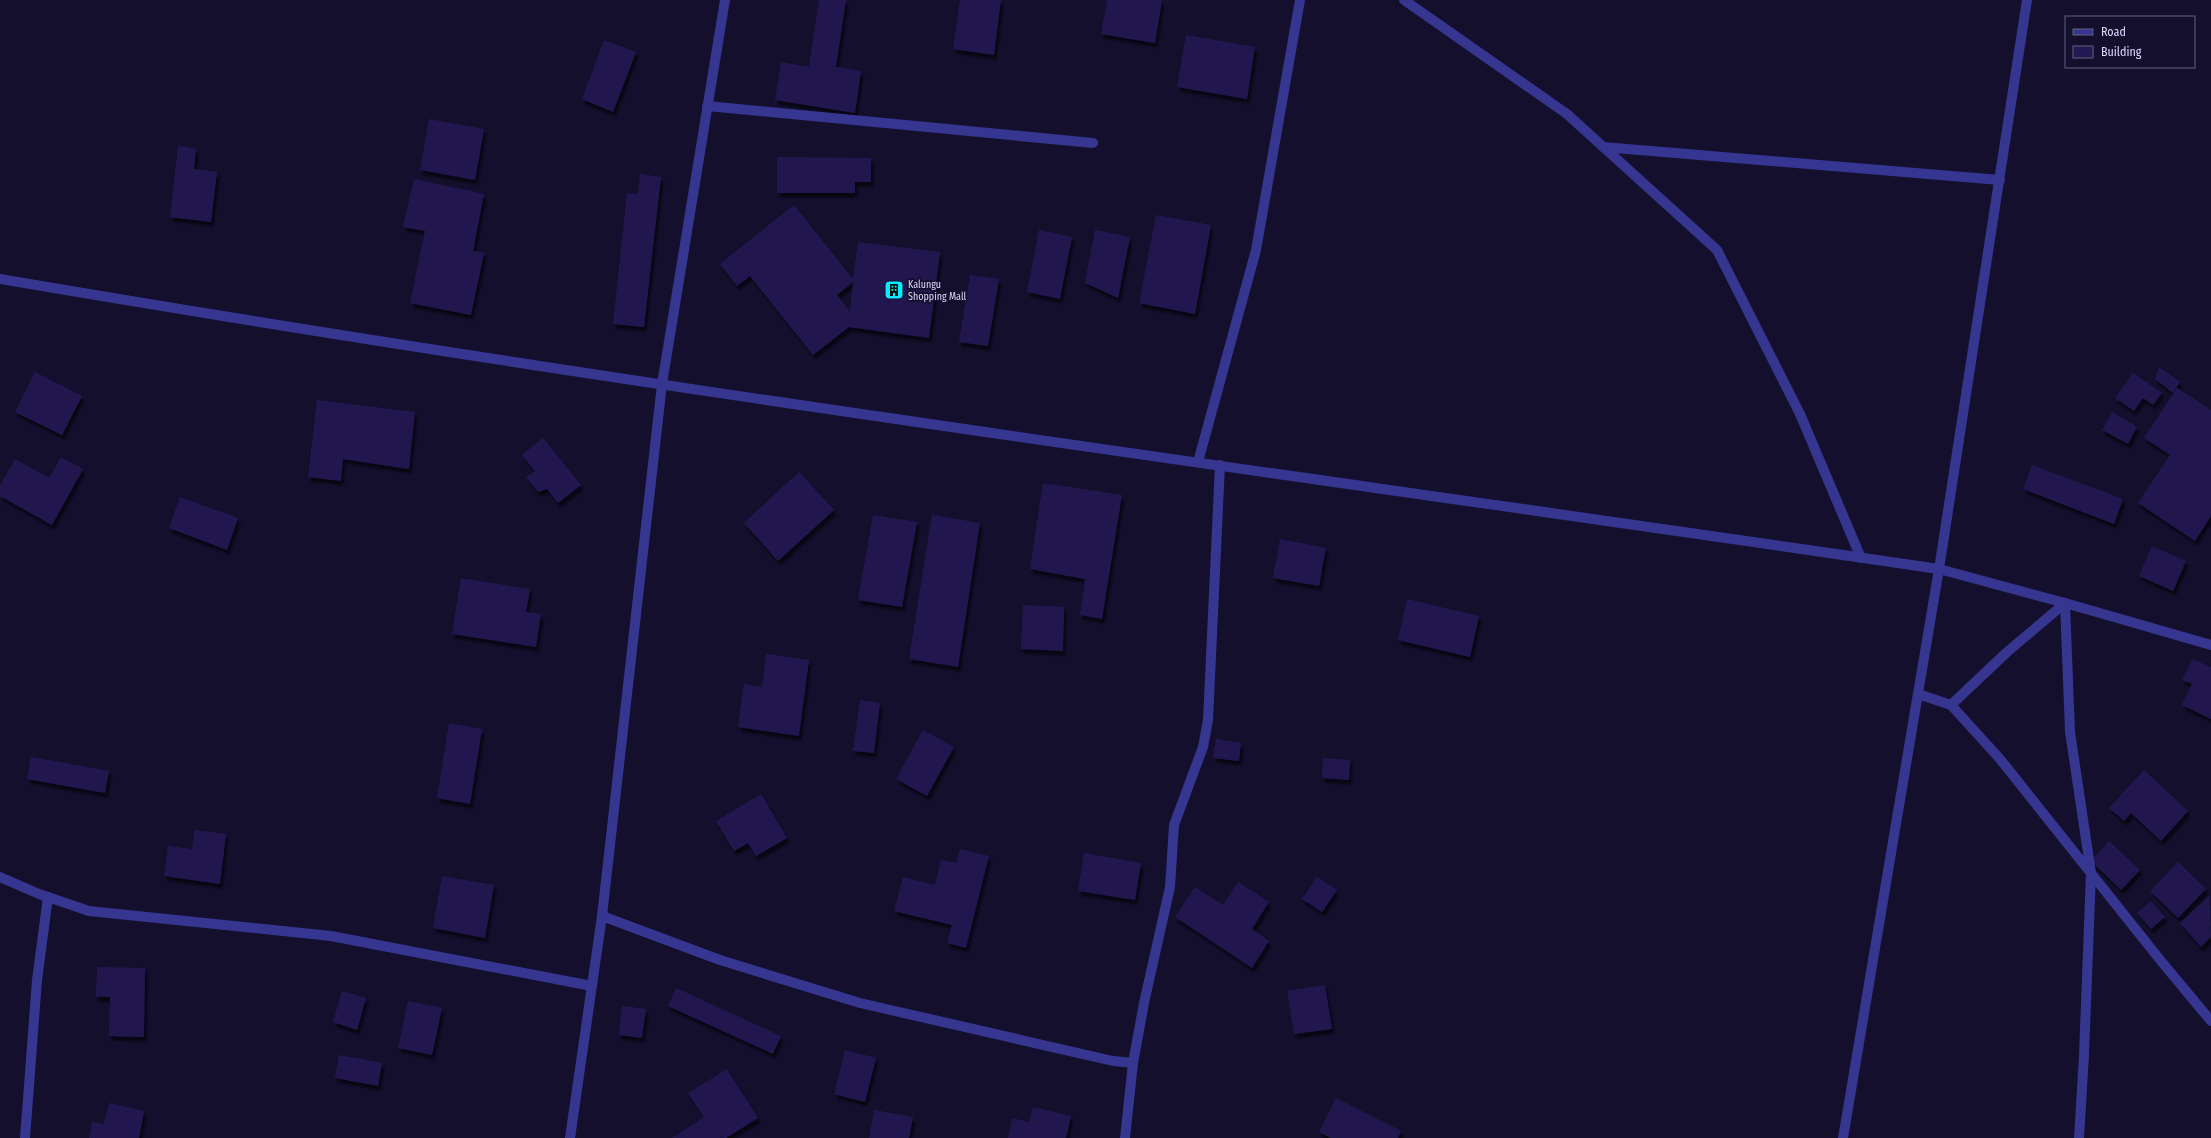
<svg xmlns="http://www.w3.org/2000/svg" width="2211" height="1138" viewBox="0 0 2211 1138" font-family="'Fira Sans Condensed',sans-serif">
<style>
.building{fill:#221950;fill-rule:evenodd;filter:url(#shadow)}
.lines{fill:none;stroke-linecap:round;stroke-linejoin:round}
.minor{stroke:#363590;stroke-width:10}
.labels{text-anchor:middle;stroke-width:3.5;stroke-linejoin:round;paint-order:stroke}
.poi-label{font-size:10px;fill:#dedaff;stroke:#130f2d;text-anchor:start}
</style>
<defs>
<filter id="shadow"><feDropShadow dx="2.5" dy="4.5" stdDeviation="1" flood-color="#0009"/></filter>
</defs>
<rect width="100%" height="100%" fill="#130f2d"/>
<g class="building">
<polygon points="819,0 846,0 836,67 861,71 855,113 775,100 781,62 809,67"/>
<polygon points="960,0 1001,0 994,55 953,49"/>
<polygon points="1107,0 1162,0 1155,43 1101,34"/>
<polygon points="1186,35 1255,47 1247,99 1177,87"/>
<polygon points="604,40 636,52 613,112 582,99"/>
<polygon points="429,119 484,129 475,180 420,170"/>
<polygon points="178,146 196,149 194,169 217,172 211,222 170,217"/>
<polygon points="777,157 871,158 871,182 855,182 855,193 777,193"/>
<polygon points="640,174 661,177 644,327 613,324 627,193 638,194"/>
<polygon points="414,179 484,194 473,251 484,253 471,315 410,303 425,231 403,227"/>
<path d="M794 205 853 279 858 242 940 252 929 338 849 327 813 355 750 276 737 286 720 264ZM853 282 850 312 837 295Z"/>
<polygon points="1156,215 1211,225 1195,314 1139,303"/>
<polygon points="1039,230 1072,237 1060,299 1027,292"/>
<polygon points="1095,230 1130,237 1118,298 1085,283"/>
<polygon points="970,275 999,279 988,346 959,342"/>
<polygon points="2159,367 2180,382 2173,393 2155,379"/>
<polygon points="35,372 82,396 62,435 15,412"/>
<polygon points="2133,373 2162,393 2153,405 2143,398 2134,411 2115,398"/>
<polygon points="2177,388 2211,410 2211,516 2195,541 2138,503 2170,455 2144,438"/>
<polygon points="317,400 415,412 409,469 343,459 341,481 308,477"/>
<polygon points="2112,412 2137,427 2128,444 2102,430"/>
<polygon points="543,438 581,485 558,503 547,489 538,492 526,477 535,471 522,455"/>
<polygon points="61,457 83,469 52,525 0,496 0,486 15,459 49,478"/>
<polygon points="2032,465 2123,499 2114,524 2023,489"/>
<polygon points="799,472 834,510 778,561 744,523"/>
<polygon points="1043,483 1122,495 1102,619 1080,615 1085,579 1030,569"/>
<polygon points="180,497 238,518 227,550 169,528"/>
<polygon points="873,515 917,522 902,607 858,600"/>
<polygon points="932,515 980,523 958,667 909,659"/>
<polygon points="1280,539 1326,548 1319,586 1273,578"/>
<polygon points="2152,546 2186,561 2173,591 2139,576"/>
<polygon points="461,578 530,589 526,612 541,614 536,647 452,634"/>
<polygon points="1407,599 1479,616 1470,657 1398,640"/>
<polygon points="1023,605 1064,607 1063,651 1021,649"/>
<polygon points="766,654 809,660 799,736 738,727 744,684 762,687"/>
<polygon points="2192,659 2211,667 2211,719 2182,705 2192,684 2182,680"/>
<polygon points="860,700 880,703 874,753 853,751"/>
<polygon points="449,723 482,729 470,804 437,798"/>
<polygon points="923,730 954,747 927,796 896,779"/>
<polygon points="1216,739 1241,743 1239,761 1213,758"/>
<polygon points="31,757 109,771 105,793 27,779"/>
<polygon points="1323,758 1350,760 1349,780 1322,778"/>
<polygon points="2144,770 2188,811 2161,841 2131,813 2124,821 2109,808"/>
<polygon points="761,794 787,838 756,856 748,843 734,851 716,821"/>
<polygon points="195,830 226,834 220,884 164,876 168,846 192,849"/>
<polygon points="2109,841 2140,870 2121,890 2091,861"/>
<polygon points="960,849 989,856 966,948 947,943 952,925 894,911 903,877 935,885 941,860 956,863"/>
<polygon points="1084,853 1141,863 1135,900 1078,891"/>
<polygon points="2178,862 2206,889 2178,918 2150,891"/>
<polygon points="442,876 494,885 485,938 433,928"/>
<polygon points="1317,877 1337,890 1322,912 1302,899"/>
<polygon points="1238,882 1269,902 1252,929 1269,941 1252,968 1175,917 1195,887 1223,905"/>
<polygon points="2210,895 2211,937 2201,947 2180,923"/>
<polygon points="2151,901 2165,917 2151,929 2137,913"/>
<polygon points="97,967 145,968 144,1037 109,1036 110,997 96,997"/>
<polygon points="1325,985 1332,1029 1294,1034 1287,991"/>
<polygon points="676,988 781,1036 773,1054 668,1006"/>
<polygon points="342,991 366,998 357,1030 333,1022"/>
<polygon points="408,1001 442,1008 432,1055 398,1048"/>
<polygon points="622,1006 646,1009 642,1038 619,1035"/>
<polygon points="845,1050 876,1058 865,1102 834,1094"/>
<polygon points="339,1055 382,1063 378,1086 335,1078"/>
<polygon points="727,1069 758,1118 726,1138 672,1138 704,1117 688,1093"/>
<polygon points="1336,1098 1401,1131 1398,1138 1331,1138 1319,1132"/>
<polygon points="109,1103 144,1111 139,1138 89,1138 92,1122 104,1124"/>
<polygon points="1033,1107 1071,1116 1066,1138 1008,1138 1012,1118 1029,1122"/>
<polygon points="874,1110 913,1117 909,1138 869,1138"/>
</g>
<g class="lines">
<g class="minor">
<polyline points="1404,0 1567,114 1717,250 1800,414 1861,558"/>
<polyline points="707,106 1093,143"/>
<polyline points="1603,147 2000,180"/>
<path d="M0 279C644 389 1292 474 1939 569L2065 603 2211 645"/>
<polyline points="1198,462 1256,250 1300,0"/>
<polyline points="2065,603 2070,732 2091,873 2084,1055 2079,1138"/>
<polyline points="1918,694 1951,705 2000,759 2161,961 2211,1021"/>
<polyline points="1951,705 2006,653 2065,603"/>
<polyline points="0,877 39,894 89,911 331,936 592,986"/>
<polyline points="602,916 720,960 860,1003 1113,1061 1133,1063"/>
<polyline points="25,1138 37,980 48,897"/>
<polyline points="570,1138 602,916 662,384 725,0"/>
<polyline points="1125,1138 1133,1063 1144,1003 1170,887 1174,825 1203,747 1208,720 1220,465"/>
<polyline points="1843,1138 1939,569 2027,0"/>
</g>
</g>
<defs>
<symbol id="building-square" viewBox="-11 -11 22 22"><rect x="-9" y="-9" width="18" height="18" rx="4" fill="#06ecff" stroke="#130f2d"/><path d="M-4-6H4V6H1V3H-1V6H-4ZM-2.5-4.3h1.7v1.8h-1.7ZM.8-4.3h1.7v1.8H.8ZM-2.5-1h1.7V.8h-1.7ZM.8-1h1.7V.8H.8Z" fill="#111"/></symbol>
</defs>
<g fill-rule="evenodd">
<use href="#building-square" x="883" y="279" width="22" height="22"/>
</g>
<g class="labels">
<g class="poi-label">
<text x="908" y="288">Kalungu<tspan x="908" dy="12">Shopping Mall</tspan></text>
</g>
</g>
<rect x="2065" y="16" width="130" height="52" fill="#130f2d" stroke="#646081"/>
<rect x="2073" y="29" width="20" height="6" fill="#363590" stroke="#646081"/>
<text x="2101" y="36" font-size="12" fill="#dedaff">Road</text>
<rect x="2073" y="46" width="20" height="12" fill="#221950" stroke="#646081"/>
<text x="2101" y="56" font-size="12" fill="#dedaff">Building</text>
</svg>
